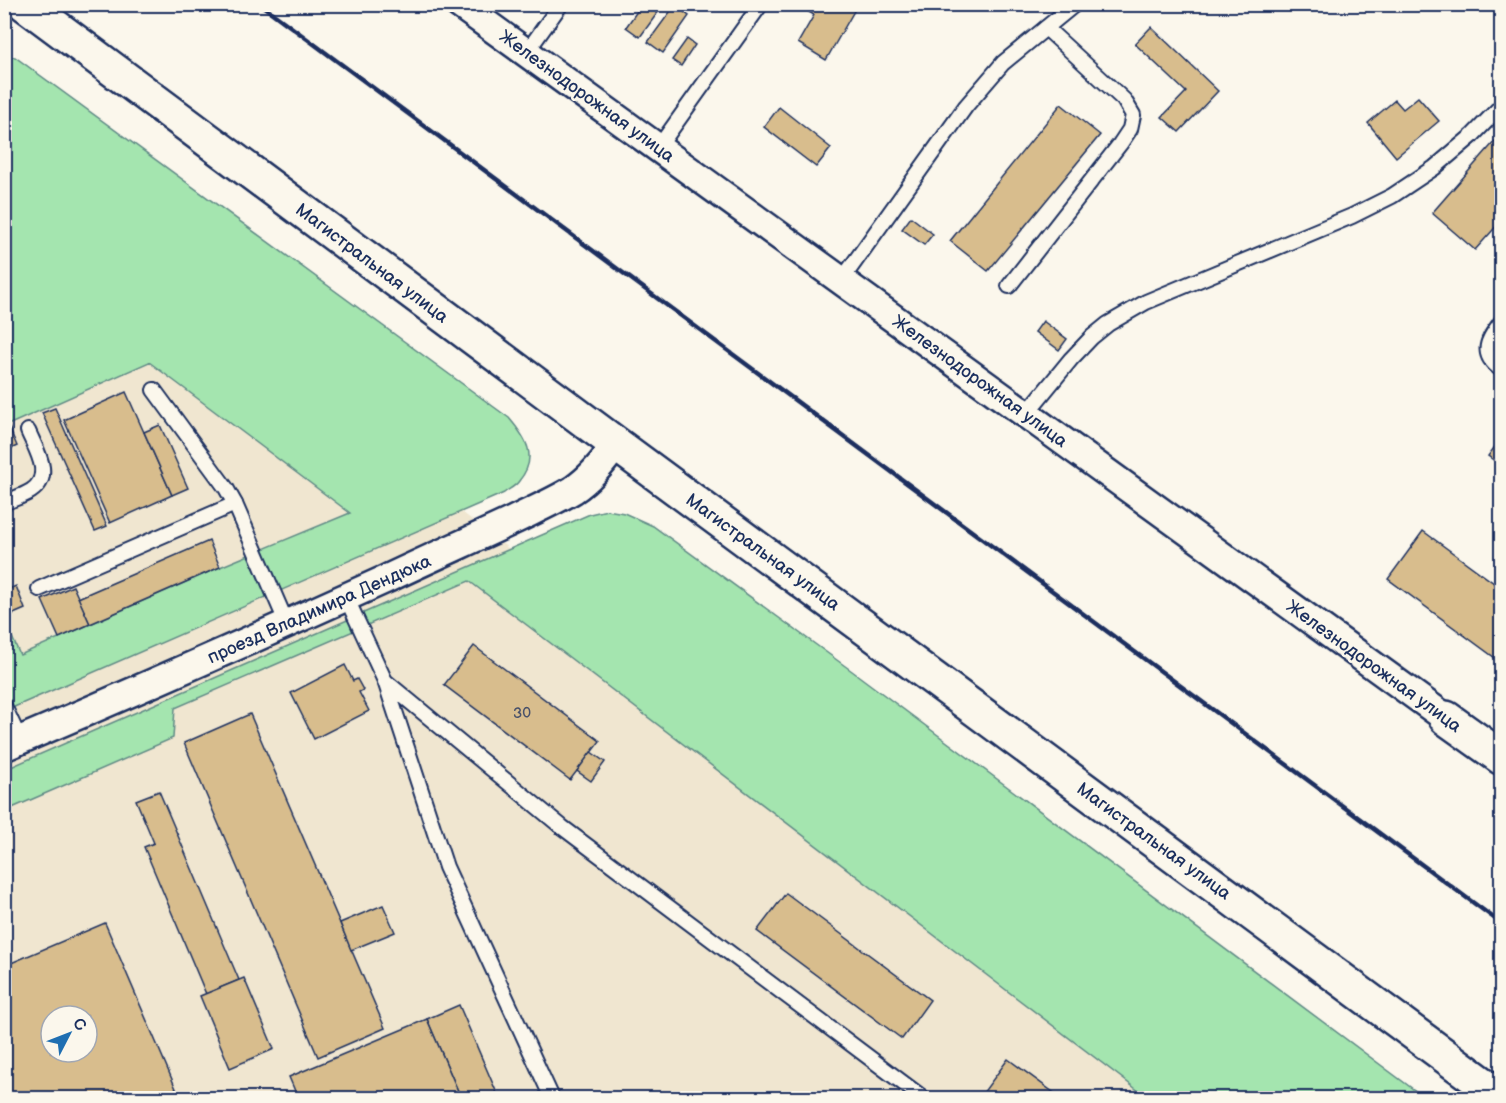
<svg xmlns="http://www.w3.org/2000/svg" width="1506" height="1103" viewBox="0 0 1506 1103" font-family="'Balsamiq Sans',sans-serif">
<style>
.built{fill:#f0e6d0;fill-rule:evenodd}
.green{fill:#a4e5af;stroke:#608a86;stroke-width:1.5}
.building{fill:#d8bd8d;stroke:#1b2f5e;stroke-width:1.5;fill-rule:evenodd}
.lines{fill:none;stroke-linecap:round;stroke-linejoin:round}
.lane-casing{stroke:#1b2f5e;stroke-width:18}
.street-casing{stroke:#1b2f5e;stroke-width:32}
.secondary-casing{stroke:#1b2f5e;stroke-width:38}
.lane{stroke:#fbf7ec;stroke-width:14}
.street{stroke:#fbf7ec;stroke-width:27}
.secondary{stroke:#fbf7ec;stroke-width:33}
.rail{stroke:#1b2f5e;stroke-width:4.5}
.labels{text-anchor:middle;stroke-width:5;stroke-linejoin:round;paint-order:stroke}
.number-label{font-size:15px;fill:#4a526a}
.street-label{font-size:18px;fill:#1b2f5e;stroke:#fbf7ec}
</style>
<rect width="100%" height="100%" fill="#fbf7ec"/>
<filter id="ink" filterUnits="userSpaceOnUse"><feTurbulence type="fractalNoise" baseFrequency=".0167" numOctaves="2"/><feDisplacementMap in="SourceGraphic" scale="12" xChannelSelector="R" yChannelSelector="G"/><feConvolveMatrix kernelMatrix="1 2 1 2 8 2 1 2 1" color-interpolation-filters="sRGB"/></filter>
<g filter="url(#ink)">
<path class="built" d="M5 156 1214 1098H5ZM51 1016H87V1052H51Z"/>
<g class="green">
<path d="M5 56 15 57 509 418C526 438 539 457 519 481 516 486 509 489 504 493L5 711 4 619 20 655 220 567 350 513 149 362 8 425 4 417Z"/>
<polygon points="607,510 624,513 653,526 852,671 1425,1098 1148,1098 469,581 175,708 173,738 5,811 4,770 590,514"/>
</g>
<g class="building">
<polygon points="642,4 664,4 640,37 626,27"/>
<polygon points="804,4 858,4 826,60 798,43 814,15 802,8"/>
<polygon points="675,5 689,16 663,53 648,42"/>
<polygon points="1151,27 1218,91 1179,132 1162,117 1186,92 1135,44"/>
<polygon points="687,39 695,45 681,66 672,60"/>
<polygon points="1418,97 1439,121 1396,157 1368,123 1395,100 1403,109"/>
<polygon points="1061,104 1100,135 988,271 950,241"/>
<polygon points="779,107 831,148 816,167 764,127"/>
<polygon points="1495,141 1502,147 1502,220 1475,250 1432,213"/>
<polygon points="911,217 933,234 924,245 902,229"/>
<polygon points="1043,321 1067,339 1059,350 1035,332"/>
<polygon points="126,392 172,495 110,523 64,420"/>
<polygon points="55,408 107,526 95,531 42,413"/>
<polygon points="8,425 17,446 4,452 4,426"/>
<polygon points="160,425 188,488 172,495 144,432"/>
<polygon points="1502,437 1502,466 1488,456"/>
<polygon points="1423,531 1502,589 1502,663 1388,579"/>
<polygon points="209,541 220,567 90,624 78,598"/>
<polygon points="16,586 25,609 4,618 4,591"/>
<polygon points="73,586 90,624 59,638 42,600"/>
<polygon points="474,646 600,741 570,780 444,685"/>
<polygon points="345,665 353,681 357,679 363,690 359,692 369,711 314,739 291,693"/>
<polygon points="250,714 385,1028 318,1057 184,743"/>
<polygon points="591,752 605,762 591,781 577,771"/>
<polygon points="159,791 239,980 206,994 144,847 154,843 136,800"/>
<polygon points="786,893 930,1000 902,1039 757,931"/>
<polygon points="383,905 395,932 351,950 340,923"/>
<path d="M105 923 177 1091 158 1098H4V966ZM51 1016H87V1052H51Z"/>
<polygon points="244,978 274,1049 230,1068 200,996"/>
<polygon points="459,1005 499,1098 461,1098 427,1019"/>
<polygon points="427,1019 461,1098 298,1098 289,1077"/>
<polygon points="1008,1059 1061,1098 983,1098 980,1097"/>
</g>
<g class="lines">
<defs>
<g id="lane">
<polyline points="526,53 561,4"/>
<polyline points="658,148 761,4"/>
<polyline points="841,281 966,106 1003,63 1075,4"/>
<polyline points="1009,286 1120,144 1130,129 1133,115 1124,100 1046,28"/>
<path d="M1502 321C1488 339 1478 354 1502 370"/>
<polyline points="154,390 226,488 235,504 287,624"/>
<polyline points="1026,414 1071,359 1092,337 1108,324 1146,302 1352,216 1392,196 1434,168 1472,136 1502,105"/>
<path d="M4 503C13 499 23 496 31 491 54 476 36 450 28 431"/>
<polyline points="39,589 235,504"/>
<polyline points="346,597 385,681 562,827 923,1098"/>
<polyline points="385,681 446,867 552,1098"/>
<polyline points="4,706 20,740"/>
</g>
<g id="street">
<polyline points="459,4 1446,718"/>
<path d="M4 747C132 693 258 637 384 580 426 560 469 541 512 521 532 511 553 502 573 490 591 478 604 462 616 444"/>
</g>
<g id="secondary">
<polyline points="25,4 616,444 1502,1098"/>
<polyline points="1446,718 1502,758"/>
</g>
</defs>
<use href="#lane" class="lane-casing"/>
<use href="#street" class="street-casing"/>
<use href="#secondary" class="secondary-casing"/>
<use href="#lane" class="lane"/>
<use href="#street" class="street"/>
<use href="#secondary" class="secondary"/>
<polyline class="rail" points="260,4 1502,924"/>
</g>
</g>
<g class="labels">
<g class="number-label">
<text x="522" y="718">30</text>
</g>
<g class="street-label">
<text transform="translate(587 96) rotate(36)" y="6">Железнодорожная улица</text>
<text transform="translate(372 263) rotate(37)" y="6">Магистральная улица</text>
<text transform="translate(980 381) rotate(36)" y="6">Железнодорожная улица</text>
<text transform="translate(763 552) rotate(36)" y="6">Магистральная улица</text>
<text transform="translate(319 609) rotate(-24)" y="6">проезд Владимира Дендюка</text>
<text transform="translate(1374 666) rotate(36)" y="6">Железнодорожная улица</text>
<text transform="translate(1154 841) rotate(36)" y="6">Магистральная улица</text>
</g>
</g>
<rect width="1506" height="1103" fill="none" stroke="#fbf7ec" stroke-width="24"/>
<rect x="12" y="12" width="1482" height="1079" fill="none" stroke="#1b2f5e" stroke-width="2" filter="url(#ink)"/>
<g transform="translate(69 1034) rotate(48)"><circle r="28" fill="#fbf7ec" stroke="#a1a7b3" stroke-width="1.5"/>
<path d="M0-4.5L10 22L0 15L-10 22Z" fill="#1f6fb2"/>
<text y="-9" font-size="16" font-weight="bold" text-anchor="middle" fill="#1b2f5e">С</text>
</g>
</svg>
